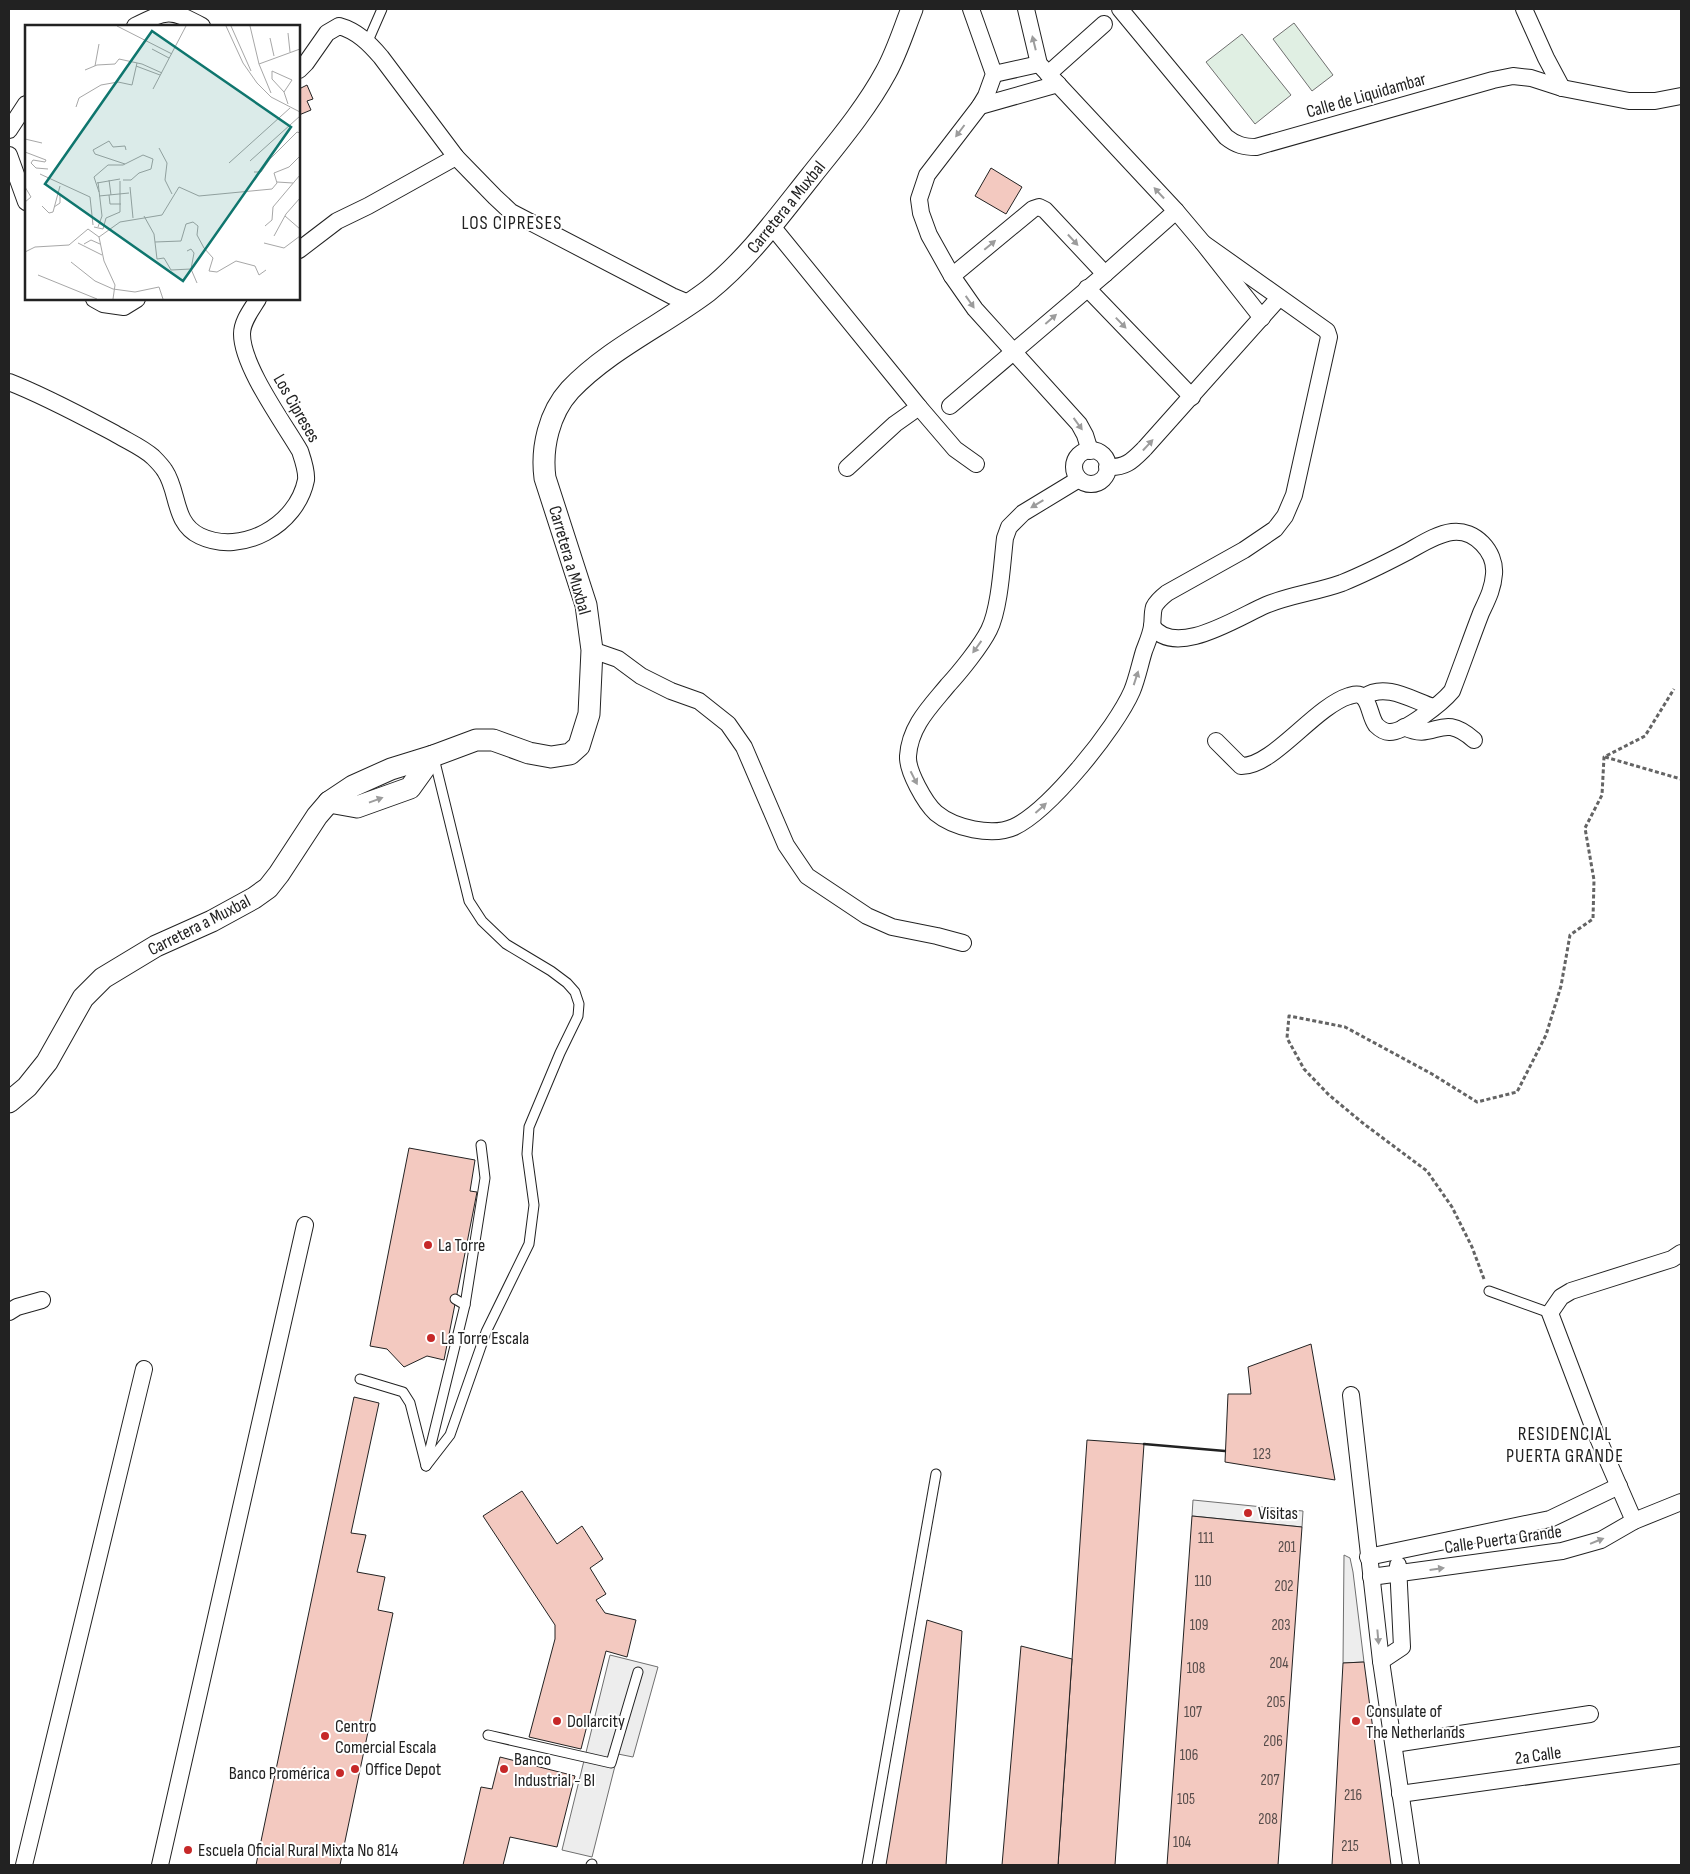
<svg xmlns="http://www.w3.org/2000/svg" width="1690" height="1874" viewBox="0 0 1690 1874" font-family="'Sofia Sans Condensed',sans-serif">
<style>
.green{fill:#e0efe3;stroke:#6f6f6f}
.parking{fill:#ededed;stroke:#6f6f6f}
.building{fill:#f3c9c0;stroke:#222}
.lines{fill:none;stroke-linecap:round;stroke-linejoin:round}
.service-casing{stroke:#222;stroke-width:11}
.minor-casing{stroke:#222;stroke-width:18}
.tertiary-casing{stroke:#222;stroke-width:23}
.path{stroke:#646464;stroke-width:3;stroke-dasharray:4 2.5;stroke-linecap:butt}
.service{stroke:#fff;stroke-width:9}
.minor{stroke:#fff;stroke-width:16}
.tertiary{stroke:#fff;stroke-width:21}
.wall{stroke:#222;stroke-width:2.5}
.oneway{fill:#9c9c9c}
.poi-dot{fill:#c62828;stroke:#fff;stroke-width:2}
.labels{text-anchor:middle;stroke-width:4;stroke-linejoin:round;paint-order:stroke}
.number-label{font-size:15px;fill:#564c4a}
.street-label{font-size:18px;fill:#222;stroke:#fff}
.poi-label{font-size:18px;fill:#222;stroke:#fff;text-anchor:start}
.neighbourhood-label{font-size:19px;letter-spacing:1px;fill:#222;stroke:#fff}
.inset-road{fill:none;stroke:#a7a7a7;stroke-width:1}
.view{fill:#0f766e;fill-opacity:0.15;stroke:#0f766e;stroke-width:2.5}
.inset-edge{fill:none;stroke:#222;stroke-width:2.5}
</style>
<rect width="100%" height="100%" fill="#fff"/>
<g class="green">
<polygon points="1294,23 1333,75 1312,91 1273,39"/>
<polygon points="1242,34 1291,95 1255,124 1206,62"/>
</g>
<g class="parking">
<polygon points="1193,1500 1303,1511 1302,1527 1192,1516"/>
<polygon points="1344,1555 1350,1558 1353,1572 1364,1662 1343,1663"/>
<polygon points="610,1655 658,1667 633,1757 618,1754 592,1857 562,1850"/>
</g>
<g class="building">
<polygon points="307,85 313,99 307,101 311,110 299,115 299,89"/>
<polygon points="991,168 1022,187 1006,214 975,196"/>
<polygon points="409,1148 475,1160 470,1191 477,1192 444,1360 427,1356 404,1367 387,1349 370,1346"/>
<polygon points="1311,1344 1335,1480 1225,1462 1228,1394 1251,1394 1248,1367"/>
<polygon points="354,1397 379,1403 351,1533 366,1535 357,1572 385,1577 378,1610 393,1613 340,1865 256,1865"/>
<polygon points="1087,1440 1144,1444 1115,1865 1058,1865"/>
<polygon points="522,1491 557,1544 582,1526 603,1559 590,1568 606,1594 596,1600 605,1613 636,1620 627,1657 606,1651 581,1749 529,1737 555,1639 555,1625 483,1516"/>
<polygon points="1192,1516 1302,1527 1278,1865 1167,1865"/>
<polygon points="927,1620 962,1631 946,1865 886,1865"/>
<polygon points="1021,1646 1072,1659 1058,1865 1002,1865"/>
<polygon points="1364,1662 1391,1865 1332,1865 1343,1663"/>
<polygon points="500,1757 575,1776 557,1847 510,1837 503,1865 463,1865 481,1787 492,1789"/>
</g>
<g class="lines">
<defs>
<g id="service">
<polyline points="368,41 382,9"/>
<polyline points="1489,1291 1550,1313"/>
<polyline points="465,1305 485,1178 481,1145"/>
<polyline points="360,1379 403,1392 410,1403 426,1466"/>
<polyline points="427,1461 465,1305 455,1299"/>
<polyline points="426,1466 450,1435 486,1332 529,1244 534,1205 527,1154 529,1127 560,1053 578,1016 579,1004 575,992 567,983 551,971 506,944 482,921 469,901 434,758"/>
<polyline points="488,1735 611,1763 638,1672"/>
<polyline points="591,1865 592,1864"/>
<polyline points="867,1865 936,1474"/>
</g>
<g id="minor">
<polyline points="971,9 994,74 986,96 980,106 927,175 919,199 921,213 929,235 952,276 975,309 1079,424 1085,435 1090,451"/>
<polyline points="1026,9 1039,64 1176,211 1203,243 1262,318"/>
<path d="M1120 9 1226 137C1236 145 1244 147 1256 147L1493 80 1513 76 1531 78 1562 88 1629 101H1655L1681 96"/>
<polyline points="1524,9 1546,58 1562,88"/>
<path d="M135 26C167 10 170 9 202 26"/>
<path d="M299 70 306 63 327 33 339 26C357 31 369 43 381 57L456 157 495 197 511 212 672 296 691 304"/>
<polyline points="994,74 1039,64"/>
<polyline points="1048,74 1104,24"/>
<polyline points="980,106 1058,84"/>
<polyline points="9,130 26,104"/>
<polyline points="9,155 26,202"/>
<polyline points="771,225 919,407 955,449 976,464"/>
<polyline points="299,250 337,221 368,206 456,157"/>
<polyline points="952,276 1033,209 1039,207 1045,210 1105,274"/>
<polyline points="1087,288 1192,397"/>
<polyline points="94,299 103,304 124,307 137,299"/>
<path d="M9 382C45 396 80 415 114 433 127 441 142 447 153 457 157 461 162 466 165 471 179 492 173 523 200 536 242 556 297 525 306 480 307 471 303 460 300 451 283 422 242 366 242 334 242 321 252 309 258 299"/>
<polyline points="950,406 1105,274 1176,211"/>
<circle cx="1091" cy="467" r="17"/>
<path d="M1107 467C1126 468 1132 461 1145 448L1279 298"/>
<polyline points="847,468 895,424 919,407"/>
<path d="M1079 479 1023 513 1009 527 1005 538C1002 563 1000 608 989 630 981 646 960 672 948 685 930 707 910 726 908 756 907 771 925 803 936 813 954 828 992 837 1014 827 1050 810 1116 728 1132 691 1137 679 1140 664 1144 651 1147 643 1151 634 1152 626 1153 620 1152 614 1154 607 1157 601 1162 597 1167 593L1244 550 1275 529 1285 516 1294 495 1329 337 1327 331 1203 243"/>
<path d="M1152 626C1175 659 1238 617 1266 605 1290 595 1317 592 1342 583 1364 574 1386 563 1407 552 1420 545 1436 534 1452 532 1475 529 1496 552 1494 574 1493 589 1487 600 1481 613 1471 639 1462 665 1452 691 1442 703 1404 733 1389 732 1384 732 1379 728 1376 725 1370 717 1370 703 1363 697 1359 693 1353 695 1349 696 1314 707 1273 767 1241 766L1216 741"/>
<polyline points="592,650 618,659 641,676 671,691 699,701 728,724 744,747 786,845 807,876 867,916 892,927 937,936 963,943"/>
<path d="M1364 697C1385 682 1412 700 1433 707"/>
<path d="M1404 727C1436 743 1440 710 1474 740"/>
<polyline points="9,1312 17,1307 42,1300"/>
<polyline points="1351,1395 1381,1661 1411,1865"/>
<polyline points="1634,1521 1594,1429 1550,1313 1561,1297 1571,1291 1672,1259 1681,1253"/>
<polyline points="1368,1557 1550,1519 1619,1486"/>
<polyline points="1371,1577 1562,1551 1601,1540 1634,1521 1681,1502"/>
<polyline points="1381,1661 1402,1647 1398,1565"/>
<polyline points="1394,1744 1590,1714"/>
<polyline points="1400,1794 1681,1755"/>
<polyline points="24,1865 144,1369"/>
<polyline points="160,1865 305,1225"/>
</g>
<g id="tertiary">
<polyline points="329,802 357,807 410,788 433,756"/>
<path d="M9 1102 27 1087 47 1062 83 998 103 978 156 946 212 921 254 898 268 888 279 874 317 816 329 802 353 786 391 769 433 756 476 740H493L529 753 551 757 570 754 579 746 589 714 592 650 586 605 545 478C541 448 549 413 570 390 609 349 663 325 708 291 748 259 779 216 811 176 838 142 866 109 886 72 897 52 904 29 912 9"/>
</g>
</defs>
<use href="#service" class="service-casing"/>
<use href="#minor" class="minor-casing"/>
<use href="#tertiary" class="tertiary-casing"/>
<g class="path">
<polyline points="1605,757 1681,779"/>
<polyline points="1484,1279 1472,1247 1452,1207 1427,1171 1364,1124 1329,1095 1304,1069 1287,1038 1289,1016 1345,1027 1432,1074 1477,1102 1517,1092 1546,1035 1561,986 1570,935 1593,919 1594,880 1585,828 1602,795 1604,757 1645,736 1674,689"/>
</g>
<use href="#service" class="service"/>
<use href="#minor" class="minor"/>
<use href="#tertiary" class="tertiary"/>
<polyline class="wall" points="1144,1444 1225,1451"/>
</g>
<defs><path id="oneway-solid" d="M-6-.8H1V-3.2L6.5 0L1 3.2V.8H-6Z" transform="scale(1.25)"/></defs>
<g class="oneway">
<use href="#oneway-solid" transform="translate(1034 43) rotate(-104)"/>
<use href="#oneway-solid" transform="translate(960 131) rotate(127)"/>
<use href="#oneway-solid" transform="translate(1159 193) rotate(-133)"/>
<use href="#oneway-solid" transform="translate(1073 240) rotate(47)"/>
<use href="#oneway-solid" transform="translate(990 245) rotate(-40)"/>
<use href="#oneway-solid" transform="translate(970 302) rotate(55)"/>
<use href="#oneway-solid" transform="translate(1051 319) rotate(-41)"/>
<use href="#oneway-solid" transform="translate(1121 323) rotate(46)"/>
<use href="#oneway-solid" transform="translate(1078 424) rotate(54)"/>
<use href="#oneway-solid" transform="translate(1148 445) rotate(-47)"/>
<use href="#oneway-solid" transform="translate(1037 504) rotate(149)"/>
<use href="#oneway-solid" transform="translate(977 647) rotate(126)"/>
<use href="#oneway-solid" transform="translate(1136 678) rotate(-72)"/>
<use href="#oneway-solid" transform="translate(914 778) rotate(63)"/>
<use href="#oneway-solid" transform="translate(376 800) rotate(-20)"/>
<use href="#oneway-solid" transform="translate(1041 808) rotate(-42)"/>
<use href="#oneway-solid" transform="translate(1597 1541) rotate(-22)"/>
<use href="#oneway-solid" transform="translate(1437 1569) rotate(-8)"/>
<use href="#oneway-solid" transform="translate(1378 1637) rotate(85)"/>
</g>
<g class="poi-dot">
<circle cx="428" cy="1245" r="5"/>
<circle cx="431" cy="1338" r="5"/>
<circle cx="1248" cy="1513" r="5"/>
<circle cx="557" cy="1721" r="5"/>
<circle cx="1356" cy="1721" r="5"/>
<circle cx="325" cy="1736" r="5"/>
<circle cx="355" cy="1769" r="5"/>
<circle cx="504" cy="1769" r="5"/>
<circle cx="340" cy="1773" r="5"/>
<circle cx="188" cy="1850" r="5"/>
</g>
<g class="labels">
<g class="number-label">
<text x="1262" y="1459">123</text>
<text x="1206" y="1543">111</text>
<text x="1287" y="1552">201</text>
<text x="1203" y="1586">110</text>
<text x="1284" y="1591">202</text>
<text x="1199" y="1630">109</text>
<text x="1281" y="1630">203</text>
<text x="1279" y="1668">204</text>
<text x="1196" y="1673">108</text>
<text x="1276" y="1707">205</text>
<text x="1193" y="1717">107</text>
<text x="1273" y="1746">206</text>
<text x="1189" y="1760">106</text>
<text x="1270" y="1785">207</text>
<text x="1353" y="1800">216</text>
<text x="1186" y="1804">105</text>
<text x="1268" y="1824">208</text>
<text x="1182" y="1847">104</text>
<text x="1350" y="1851">215</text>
</g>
<g class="street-label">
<text transform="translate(1366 95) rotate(-16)" y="6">Calle de Liquidambar</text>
<text transform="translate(786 207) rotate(-51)" y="6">Carretera a Muxbal</text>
<text transform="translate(297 408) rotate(60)" y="6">Los Cipreses</text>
<text transform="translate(570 560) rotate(74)" y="6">Carretera a Muxbal</text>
<text transform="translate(199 925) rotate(-27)" y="6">Carretera a Muxbal</text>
<text transform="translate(1503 1539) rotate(-8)" y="6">Calle Puerta Grande</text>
<text transform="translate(1538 1755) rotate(-8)" y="6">2a Calle</text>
</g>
<g class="poi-label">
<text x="438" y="1251">La Torre</text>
<text x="441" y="1344">La Torre Escala</text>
<text x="1258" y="1519">Visitas</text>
<text x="1366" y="1717">Consulate of<tspan x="1366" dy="21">The Netherlands</tspan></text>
<text x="567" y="1727">Dollarcity</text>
<text x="335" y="1732">Centro<tspan x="335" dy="21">Comercial Escala</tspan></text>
<text x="514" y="1765">Banco<tspan x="514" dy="21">Industrial - BI</tspan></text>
<text x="365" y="1775">Office Depot</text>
<text x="330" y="1779" text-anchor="end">Banco Promérica</text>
<text x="198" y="1856">Escuela Oficial Rural Mixta No 814</text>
</g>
<g class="neighbourhood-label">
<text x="512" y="229">LOS CIPRESES</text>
<text x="1565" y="1440">RESIDENCIAL<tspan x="1565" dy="22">PUERTA GRANDE</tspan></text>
</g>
</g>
<g transform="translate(25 25)">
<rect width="275" height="275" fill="#fff"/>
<path class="inset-road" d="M92 1 147 29M201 1 218 38 232 58 246 72 275 87M206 1 226 46M225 1 234 39 246 68M263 8 265 27M245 13 249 31M127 24 144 33M94 34 117 39 137 48M234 39 275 24M70 41 74 19M111 41 135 50M60 45 72 40 90 39 94 34M128 64 161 1M259 67 247 54V46L267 55 259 67 263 79M51 82 54 73 76 60 93 57 107 60 112 38M0 114 17 118M134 123 142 138 140 155 147 169M0 127 21 135M21 135 20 137 8 135 6 138 11 143 23 144M225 136 275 91M204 138 265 83M100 139 70 129 68 125 84 116 88 122 100 121 101 125M229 147H236L245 134 272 107 275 108M15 149 65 172 68 200M84 155 86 170M252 157 268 158M72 158 95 154M0 162 6 172 0 177M105 162 108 193M74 167 69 152 83 140H98L118 130 128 134 126 144 114 148 106 155H98M84 170 85 179H96M74 171 104 168M17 181 24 188 28 187 35 161M29 182 35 178V169M119 191 129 209 132 234 139 233 146 245 166 244M260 191 275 204M240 201 247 195 248 182 275 150M69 202 78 204 81 193 95 187V156M73 202 77 191 73 157M249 211 261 189 275 173M74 212 95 197 137 190 154 162 174 171 247 164 252 158 249 148 264 142 275 131M74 212 79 236 90 260 88 274M130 217 156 216 161 199 168 197 173 201 172 210 179 223 188 233 184 246 192 247 211 236 230 241 234 250 241 245M53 218 77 230M239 218 259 223 275 211M59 219 66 215 75 219M162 226 166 224 169 228 166 244 172 258M0 227 10 222 44 220 63 204 74 212M46 237 70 256 88 264 110 267 134 262 138 274M13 250 72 274"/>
<path class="view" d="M127 6 266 102 158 256 20 159Z"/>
<rect width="275" height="275" class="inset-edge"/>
</g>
<rect width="1690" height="1874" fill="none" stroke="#222222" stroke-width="20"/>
</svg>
